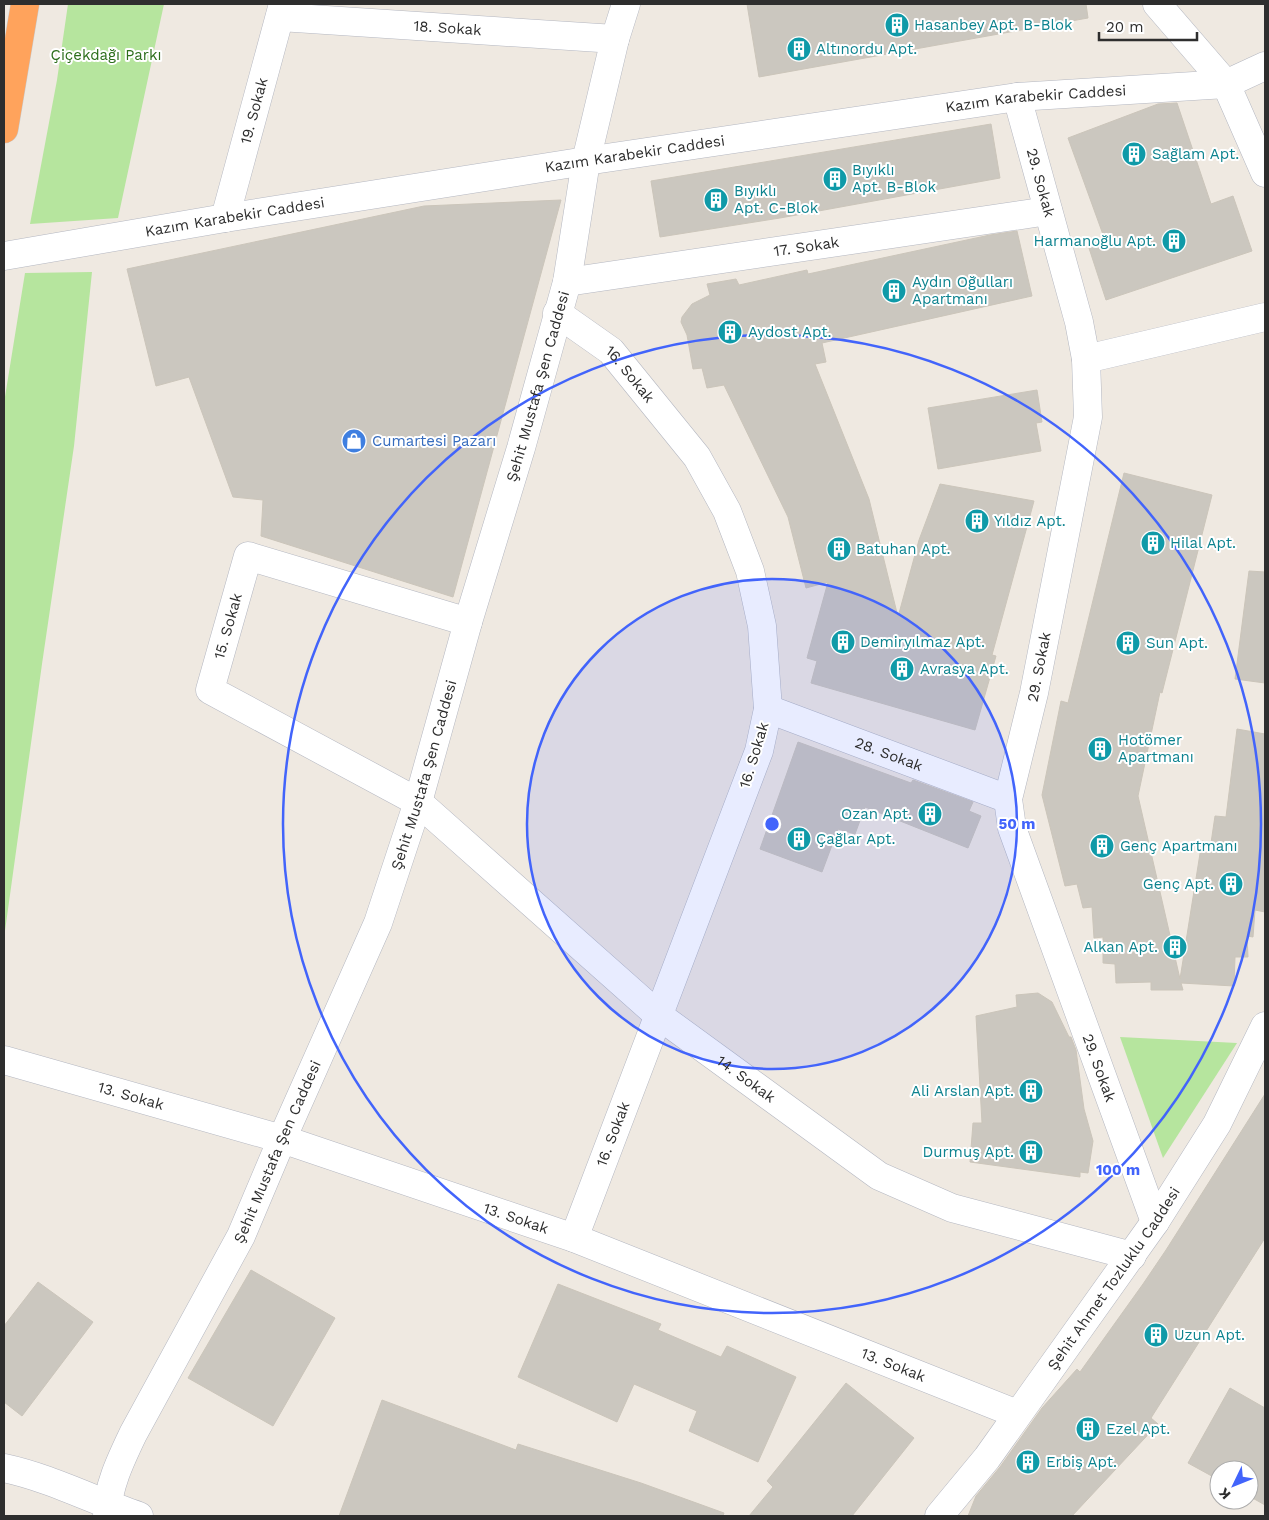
<svg xmlns="http://www.w3.org/2000/svg" width="1269" height="1520" viewBox="0 0 1269 1520" font-family="'Work Sans',sans-serif">
<style>
.green{fill:#b6e59e}
.building{fill:#cbc7bf;stroke:#cbc5ba}
.lines{fill:none;stroke-linecap:round;stroke-linejoin:round}
.street-casing{stroke:#b4b7c1;stroke-width:29}
.secondary-casing{stroke:#b4b7c1;stroke-width:29}
.highway-casing{stroke:#c9c9c9;stroke-width:29}
.street{stroke:#fff;stroke-width:28}
.secondary{stroke:#fff;stroke-width:28}
.highway{stroke:#ffa35c;stroke-width:28}
.ring{fill:none;stroke:#4264fb;stroke-width:2.5}
.labels{text-anchor:middle;stroke-width:4;stroke-linejoin:round;paint-order:stroke}
.culture-label{font-size:15px;fill:#0d838f;stroke:#fff;text-anchor:start}
.street-label{font-size:15px;fill:#2e2e2e;stroke:#fff}
.park-label{font-size:15px;fill:#2c6e1b;stroke:#fff}
.shop-label{font-size:15px;fill:#366cbe;stroke:#fff;text-anchor:start}
.centre{fill:#4264fb;stroke:#fff;stroke-width:2.5}
.ring-label{font-size:15px;text-anchor:middle;font-weight:bold;fill:#4264fb;stroke:#fff;stroke-width:4;stroke-linejoin:round;paint-order:stroke}
</style>
<rect width="100%" height="100%" fill="#efe9e1"/>
<g class="green">
<polygon points="68,4 164,4 118,218 30,224 57,80"/>
<polygon points="92,272 74,446 42,664 4,938 4,403 25,273"/>
<polygon points="1120,1037 1237,1043 1163,1158"/>
</g>
<g class="building">
<polygon points="747,4 1086,4 1088,18 759,77"/>
<polygon points="1177,103 1211,204 1233,196 1252,251 1106,300 1088,245 1105,240 1068,138 1158,104"/>
<polygon points="991,124 1000,178 780,218 660,237 651,181"/>
<polygon points="561,200 453,597 261,536 263,500 233,497 189,377 156,386 127,269 424,206"/>
<polygon points="1017,231 1032,296 822,343 826,362 815,364 869,499 898,617 919,540 940,484 1034,501 992,655 996,656 975,730 811,683 817,661 807,658 828,582 806,588 788,517 724,385 707,388 702,368 693,369 687,335 681,322 682,317 692,304 710,295 707,284 736,279 739,285 807,270 808,274 990,235"/>
<polygon points="1037,390 1042,422 1036,423 1041,451 938,469 928,408"/>
<polygon points="1124,473 1212,495 1162,693 1160,692 1138,796 1180,979 1202,841 1211,843 1215,816 1226,817 1237,729 1265,734 1265,912 1255,910 1253,937 1247,936 1248,957 1235,957 1234,986 1181,983 1183,990 1151,990 1151,982 1116,983 1115,964 1103,963 1103,937 1094,938 1092,907 1083,908 1077,884 1065,886 1042,795 1061,701 1068,703"/>
<polygon points="1249,571 1265,572 1265,683 1235,679"/>
<polygon points="798,742 911,783 913,780 973,802 969,811 981,816 968,848 865,807 855,834 838,829 822,872 760,849"/>
<polygon points="1038,993 1052,1002 1069,1037 1071,1037 1076,1050 1084,1109 1093,1141 1088,1173 1080,1172 1080,1177 970,1162 973,1123 982,1123 976,1016 1017,1007 1016,995"/>
<polygon points="1265,1094 1265,1238 1151,1418 1158,1424 1072,1516 968,1516 976,1496 1000,1467 1042,1408 1077,1369 1080,1372 1143,1284 1166,1250"/>
<polygon points="251,1270 335,1318 273,1426 188,1378"/>
<polygon points="38,1282 93,1322 22,1416 4,1402 4,1326"/>
<polygon points="558,1284 661,1324 658,1330 721,1357 727,1346 796,1377 758,1462 689,1431 697,1411 634,1384 617,1422 518,1377"/>
<polygon points="846,1383 914,1438 852,1516 749,1516 773,1487 767,1481"/>
<polygon points="1230,1388 1265,1408 1265,1505 1249,1496 1249,1470 1219,1470 1219,1480 1188,1463"/>
<polygon points="382,1400 516,1450 518,1444 641,1483 724,1513 723,1516 339,1516"/>
</g>
<g class="lines">
<defs>
<g id="street">
<polyline points="1157,4 1226,84"/>
<path id="s1" d="M280 17 615 39"/>
<path id="s2" d="M1017 97 1079 322 1086 359 1088 417 1034 693 1008 799 1012 828 1155 1222"/>
<path id="s3" d="M225 218 283 4"/>
<path id="s4" d="M567 282 1048 211"/>
<path id="s5" d="M557 313 611 351 697 457 727 511 750 571 762 626 768 709 759 751 574 1238"/>
<polyline points="1086,359 1265,317"/>
<path id="s6" d="M468 622 248 556 210 690 418 802 658 1015 879 1176 952 1208 1132 1256"/>
<path id="s7" d="M768 709 1008 799"/>
<path id="s8" d="M4 1060 282 1139 574 1238 1017 1414"/>
<path d="M4 1468C51 1478 94 1501 139 1516"/>
</g>
<g id="secondary">
<polyline points="1226,84 1265,173"/>
<path id="s9" d="M4 256 225 218 586 161 1017 97 1226 84 1265 66"/>
<path id="s10" d="M107 1516C107 1488 121 1459 133 1434L241 1236 282 1139 378 923 418 802 468 622 521 448 567 282 586 161 615 39 626 4"/>
<path id="s11" d="M939 1516 987 1458 1155 1222 1217 1124 1265 1026"/>
</g>
<polyline id="highway" points="4,129 25,4"/>
</defs>
<use href="#street" class="street-casing"/>
<use href="#secondary" class="secondary-casing"/>
<use href="#highway" class="highway-casing"/>
<use href="#street" class="street"/>
<use href="#secondary" class="secondary"/>
<use href="#highway" class="highway"/>
</g>
<circle cx="772" cy="824" r="245" fill="#4264fb" fill-opacity=".12"/>
<g class="ring">
<circle cx="772" cy="824" r="245"/>
<circle cx="772" cy="824" r="489"/>
</g>
<defs>
<symbol id="building-disc" viewBox="-11 -11 22 22"><circle r="9.5" fill="#0f9aa8" stroke="#fff"/><path d="M-4-6H4V6H1V3H-1V6H-4ZM-2.5-4.3h1.7v1.8h-1.7ZM.8-4.3h1.7v1.8H.8ZM-2.5-1h1.7V.8h-1.7ZM.8-1h1.7V.8H.8Z" fill="#fff"/></symbol>
<symbol id="shop-disc" viewBox="-11 -11 22 22"><circle r="9.5" fill="#3f7fe0" stroke="#fff"/><path d="M-5-2.5h2.3a2.7 3.5 0 0 1 5.4 0H5L5.5 6h-11ZM-1.5-2.5h3a1.5 2.3 0 0 0-3 0Z" fill="#fff"/></symbol>
</defs>
<g fill-rule="evenodd">
<use href="#building-disc" x="883" y="11" width="28" height="28"/>
<use href="#building-disc" x="785" y="35" width="28" height="28"/>
<use href="#building-disc" x="1120" y="140" width="28" height="28"/>
<use href="#building-disc" x="821" y="165" width="28" height="28"/>
<use href="#building-disc" x="702" y="186" width="28" height="28"/>
<use href="#building-disc" x="1160" y="227" width="28" height="28"/>
<use href="#building-disc" x="880" y="277" width="28" height="28"/>
<use href="#building-disc" x="716" y="318" width="28" height="28"/>
<use href="#shop-disc" x="340" y="427" width="28" height="28"/>
<use href="#building-disc" x="963" y="507" width="28" height="28"/>
<use href="#building-disc" x="1139" y="529" width="28" height="28"/>
<use href="#building-disc" x="825" y="535" width="28" height="28"/>
<use href="#building-disc" x="829" y="628" width="28" height="28"/>
<use href="#building-disc" x="1114" y="629" width="28" height="28"/>
<use href="#building-disc" x="888" y="655" width="28" height="28"/>
<use href="#building-disc" x="1086" y="735" width="28" height="28"/>
<use href="#building-disc" x="916" y="800" width="28" height="28"/>
<use href="#building-disc" x="785" y="825" width="28" height="28"/>
<use href="#building-disc" x="1088" y="832" width="28" height="28"/>
<use href="#building-disc" x="1217" y="870" width="28" height="28"/>
<use href="#building-disc" x="1161" y="933" width="28" height="28"/>
<use href="#building-disc" x="1017" y="1077" width="28" height="28"/>
<use href="#building-disc" x="1017" y="1138" width="28" height="28"/>
<use href="#building-disc" x="1142" y="1321" width="28" height="28"/>
<use href="#building-disc" x="1074" y="1415" width="28" height="28"/>
<use href="#building-disc" x="1014" y="1448" width="28" height="28"/>
</g>
<g class="labels">
<g class="culture-label">
<text x="914" y="30">Hasanbey Apt. B-Blok</text>
<text x="816" y="54">Altınordu Apt.</text>
<text x="1152" y="159">Sağlam Apt.</text>
<text x="852" y="175">Bıyıklı<tspan x="852" dy="17">Apt. B-Blok</tspan></text>
<text x="734" y="196">Bıyıklı<tspan x="734" dy="17">Apt. C-Blok</tspan></text>
<text x="1156" y="246" text-anchor="end">Harmanoğlu Apt.</text>
<text x="912" y="287">Aydın Oğulları<tspan x="912" dy="17">Apartmanı</tspan></text>
<text x="748" y="337">Aydost Apt.</text>
<text x="994" y="526">Yıldız Apt.</text>
<text x="1170" y="548">Hilal Apt.</text>
<text x="856" y="554">Batuhan Apt.</text>
<text x="860" y="647">Demiryılmaz Apt.</text>
<text x="1146" y="648">Sun Apt.</text>
<text x="920" y="674">Avrasya Apt.</text>
<text x="1118" y="745">Hotömer<tspan x="1118" dy="17">Apartmanı</tspan></text>
<text x="912" y="819" text-anchor="end">Ozan Apt.</text>
<text x="816" y="844">Çağlar Apt.</text>
<text x="1120" y="851">Genç Apartmanı</text>
<text x="1214" y="889" text-anchor="end">Genç Apt.</text>
<text x="1158" y="952" text-anchor="end">Alkan Apt.</text>
<text x="1014" y="1096" text-anchor="end">Ali Arslan Apt.</text>
<text x="1014" y="1157" text-anchor="end">Durmuş Apt.</text>
<text x="1174" y="1340">Uzun Apt.</text>
<text x="1106" y="1434">Ezel Apt.</text>
<text x="1046" y="1467">Erbiş Apt.</text>
</g>
<g class="street-label">
<text dy="5" stroke="none"><textPath href="#s1" startOffset="168">18. Sokak</textPath></text>
<text dy="5" stroke="none"><textPath href="#s9" startOffset="1044">Kazım Karabekir Caddesi</textPath></text>
<text dy="5" stroke="none"><textPath href="#s3" startOffset="111">19. Sokak</textPath></text>
<text dy="5" stroke="none"><textPath href="#s9" startOffset="639">Kazım Karabekir Caddesi</textPath></text>
<text dy="5" stroke="none"><textPath href="#s2" startOffset="89">29. Sokak</textPath></text>
<text dy="5" stroke="none"><textPath href="#s9" startOffset="234">Kazım Karabekir Caddesi</textPath></text>
<text dy="5" stroke="none"><textPath href="#s4" startOffset="242">17. Sokak</textPath></text>
<text dy="5" stroke="none"><textPath href="#s5" startOffset="96">16. Sokak</textPath></text>
<text dy="5" stroke="none"><textPath href="#s10" startOffset="1214">Şehit Mustafa Şen Caddesi</textPath></text>
<text transform="translate(228 626) rotate(-74)" y="5">15. Sokak</text>
<text transform="translate(1039 667) rotate(-79)" y="5">29. Sokak</text>
<text dy="5" stroke="none"><textPath href="#s7" startOffset="129">28. Sokak</textPath></text>
<text transform="translate(754 755) rotate(-73)" y="5">16. Sokak</text>
<text dy="5" stroke="none"><textPath href="#s10" startOffset="809">Şehit Mustafa Şen Caddesi</textPath></text>
<text dy="5" stroke="none"><textPath href="#s2" startOffset="1004">29. Sokak</textPath></text>
<text dy="5" stroke="none"><textPath href="#s6" startOffset="1035">14. Sokak</textPath></text>
<text dy="5" stroke="none"><textPath href="#s8" startOffset="132">13. Sokak</textPath></text>
<text transform="translate(613 1134) rotate(-69)" y="5">16. Sokak</text>
<text dy="5" stroke="none"><textPath href="#s10" startOffset="404">Şehit Mustafa Şen Caddesi</textPath></text>
<text dy="5" stroke="none"><textPath href="#s8" startOffset="536">13. Sokak</textPath></text>
<text dy="5" stroke="none"><textPath href="#s11" startOffset="295">Şehit Ahmet Tozluklu Caddesi</textPath></text>
<text dy="5" stroke="none"><textPath href="#s8" startOffset="941">13. Sokak</textPath></text>
</g>
<g class="park-label">
<text x="106" y="60">Çiçekdağı Parkı</text>
</g>
<g class="shop-label">
<text x="372" y="446">Cumartesi Pazarı</text>
</g>
</g>
<circle cx="772" cy="824" r="8" class="centre"/>
<g class="ring-label">
<text x="1017" y="829">50 m</text>
<text x="1118" y="1175">100 m</text>
</g>
<rect width="1269" height="1520" fill="none" stroke="#2e2e2e" stroke-width="10"/>
<g transform="translate(1234 1485) rotate(227)"><circle r="24" fill="#ffffff" stroke="#ababab"/>
<path d="M0-4L9 19L0 12L-9 19Z" fill="#4264fb"/>
<text y="-8" font-size="14" font-weight="bold" text-anchor="middle" fill="#2e2e2e">K</text>
</g>
<path d="M1099 32v8h98v-8" fill="none" stroke="#2e2e2e" stroke-width="2.5"/>
<text x="1106" y="32" font-size="15" fill="#2e2e2e" stroke="#ffffff" stroke-width="4" paint-order="stroke">20 m</text>
</svg>
